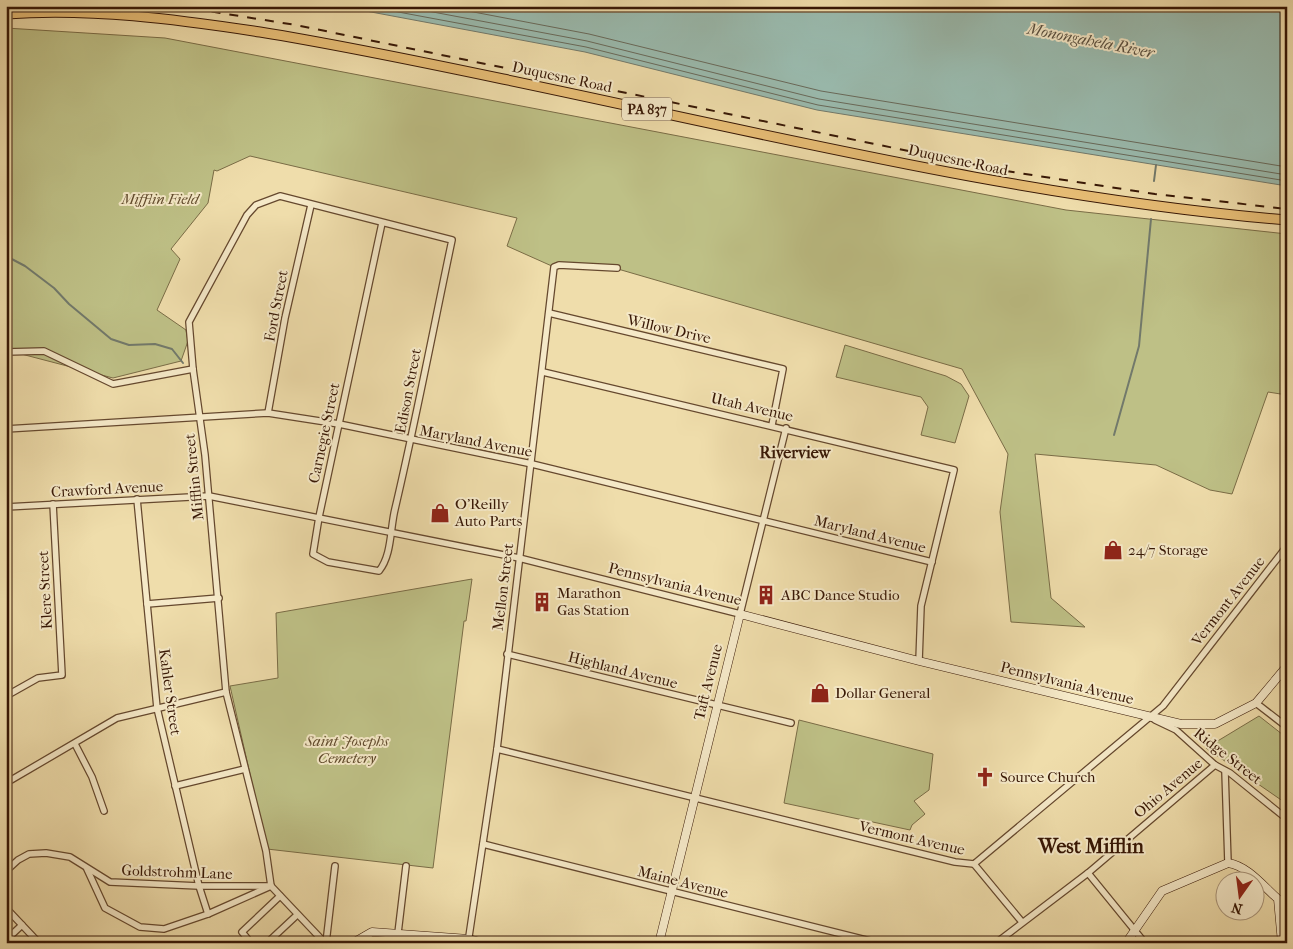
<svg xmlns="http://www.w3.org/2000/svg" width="1293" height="949" viewBox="0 0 1293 949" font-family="'IM FELL French Canon',serif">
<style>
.green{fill:#bec086;stroke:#7a6c46}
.water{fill:#9abbaf;stroke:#72796b}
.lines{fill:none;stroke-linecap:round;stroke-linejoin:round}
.shore{stroke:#68695a;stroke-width:1}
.stream{stroke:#72796b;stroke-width:2}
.street-casing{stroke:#65482e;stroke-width:8}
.secondary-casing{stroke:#371705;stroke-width:9}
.primary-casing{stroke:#371705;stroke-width:11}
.street{stroke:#f5e9c8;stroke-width:5.5}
.secondary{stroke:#f5e9c8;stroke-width:8}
.primary{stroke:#e8be76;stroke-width:9}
.rail{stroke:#371705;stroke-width:2;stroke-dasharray:9 9;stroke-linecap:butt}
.labels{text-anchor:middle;stroke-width:4;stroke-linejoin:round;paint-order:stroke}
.shield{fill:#f5e9c8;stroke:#705640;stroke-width:1}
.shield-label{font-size:14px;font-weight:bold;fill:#371705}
.street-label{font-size:15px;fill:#371705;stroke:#f5e9c8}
.park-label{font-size:15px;font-style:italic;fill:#604a2c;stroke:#f5e9c8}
.poi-label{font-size:15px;fill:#371705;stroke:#f5e9c8;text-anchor:start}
.water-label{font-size:16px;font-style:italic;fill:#5a5040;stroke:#f5e9c8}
.neighbourhood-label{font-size:16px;font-weight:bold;fill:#371705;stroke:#f5e9c8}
.district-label{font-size:20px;font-weight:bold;fill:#371705;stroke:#f5e9c8}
</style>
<rect width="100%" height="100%" fill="#efddab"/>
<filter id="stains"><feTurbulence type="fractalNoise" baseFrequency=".004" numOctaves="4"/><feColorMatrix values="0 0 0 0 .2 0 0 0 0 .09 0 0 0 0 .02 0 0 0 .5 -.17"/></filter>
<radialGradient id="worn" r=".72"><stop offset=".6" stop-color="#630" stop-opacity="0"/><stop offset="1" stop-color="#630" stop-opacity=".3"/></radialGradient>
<g class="green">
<polygon points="6,28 165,38 1066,210 1287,234 1287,395 1268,392 1232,494 1210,490 1156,465 1035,454 1051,598 1085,627 1011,622 1000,512 1008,454 962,369 611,267 554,267 507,246 517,218 250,156 217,171 214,170 208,203 171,249 180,259 157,310 186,330 188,341 181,361 113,378 6,350"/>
<polygon points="845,345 946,376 961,384 969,396 955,443 921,435 928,407 921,397 836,377"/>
<polygon points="472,579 466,621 464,621 433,868 267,849 230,686 278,678 276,613"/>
<polygon points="1259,716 1287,738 1287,804 1206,748"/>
<polygon points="799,720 933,754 929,790 914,801 925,814 912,825 910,830 784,803"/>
</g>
<polygon class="water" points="339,6 1287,6 1287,186 817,110 585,52"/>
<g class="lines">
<g class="shore">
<polyline points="366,6 586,47 818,105 1287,181"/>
<polyline points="401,6 587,41 819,99 1287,175"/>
<polyline points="442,6 589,34 821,91 1287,167"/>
</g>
<g class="stream">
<polyline points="1154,181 1156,165"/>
<polyline points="6,256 25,266 54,288 69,304 111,339 129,345 155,344 172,349 183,363"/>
<polyline points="1114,435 1139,346 1151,219"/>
</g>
<defs>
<g id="street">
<polyline points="549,313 783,369 772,425"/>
<polyline points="6,352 44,351 113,384 193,369"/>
<polyline points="543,372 954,470 921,606 919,661"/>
<polyline points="268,413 285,318 311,205"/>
<polyline points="6,429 268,413 339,424 532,464 932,562"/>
<polyline points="137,499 157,708 199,886 208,914"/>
<polyline points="6,507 209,496 519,558 740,614 786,428"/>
<polyline points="147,604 219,598"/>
<polyline points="507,654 791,723"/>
<polyline points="6,696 38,678 62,675 53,504"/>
<polyline points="1256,703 1287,727"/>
<polyline points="1155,720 1176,730 1215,765 1230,773 1287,819"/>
<polyline points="75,744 92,777 104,811"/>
<polyline points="497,749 955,862 974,864 1163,706 1287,546"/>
<polyline points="1225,771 1228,863"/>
<polyline points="6,783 117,718 226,692"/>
<polyline points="175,786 245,769"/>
<polyline points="483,844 878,943"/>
<polyline points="974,864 1022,922"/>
<polyline points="87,869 105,908 140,927 164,929 208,914 271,886"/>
<polyline points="6,871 18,860 29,854 46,853 70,857 110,882 199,886 271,886"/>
<polyline points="1088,873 1145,943"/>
<polyline points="6,908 39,943"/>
<polyline points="398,933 406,866"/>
<polyline points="6,940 22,925"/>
<polyline points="251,943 242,932 280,896"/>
<polyline points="267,943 297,915"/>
<path d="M325 943 271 886 266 851 226 692 205 455 193 369 189 322 247 215 256 205 280 196 452 240C433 330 416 420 395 509 390 529 392 555 379 571L328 562 313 554 319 517 382 223"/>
<polyline points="326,943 335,866"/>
<polyline points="468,943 497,749 554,267 559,265 617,268"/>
<polyline points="996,943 1088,873 1215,765"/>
</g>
<g id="secondary">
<polyline points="353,943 372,932 469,939 484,943"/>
<polyline points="659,943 740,614 919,661 1181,724 1215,724 1256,703 1287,666"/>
<path d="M1126 943 1162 891 1228 863C1248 866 1263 886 1278 899L1282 943"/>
</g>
<path id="primary" d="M6 14C92 8 175 19 260 32 341 45 422 62 503 79 763 133 1022 198 1287 220"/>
</defs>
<use href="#street" class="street-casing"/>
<use href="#secondary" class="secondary-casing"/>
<use href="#primary" class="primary-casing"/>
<use href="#street" class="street"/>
<use href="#secondary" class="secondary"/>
<use href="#primary" class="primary"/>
<polyline class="rail" points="176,6 296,25 1006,171 1155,194 1287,209"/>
</g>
<defs>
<symbol id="shop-bare" viewBox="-9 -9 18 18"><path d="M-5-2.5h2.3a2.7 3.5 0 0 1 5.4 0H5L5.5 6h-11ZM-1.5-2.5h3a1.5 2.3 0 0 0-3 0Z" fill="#8f2418" stroke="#f5e9c8" stroke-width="2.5" paint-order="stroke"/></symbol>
<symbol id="building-bare" viewBox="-9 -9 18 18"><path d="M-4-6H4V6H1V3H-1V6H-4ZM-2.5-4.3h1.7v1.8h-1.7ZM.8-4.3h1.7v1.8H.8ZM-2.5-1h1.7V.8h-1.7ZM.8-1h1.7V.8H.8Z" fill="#8f2418" stroke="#f5e9c8" stroke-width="2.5" paint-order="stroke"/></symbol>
<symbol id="church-bare" viewBox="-9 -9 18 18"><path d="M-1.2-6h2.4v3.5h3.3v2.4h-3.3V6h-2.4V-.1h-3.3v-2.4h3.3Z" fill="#8f2418" stroke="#f5e9c8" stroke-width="2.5" paint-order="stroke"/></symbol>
</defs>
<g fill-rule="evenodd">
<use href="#shop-bare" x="426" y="499" width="28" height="28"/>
<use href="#shop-bare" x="1099" y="536" width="28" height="28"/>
<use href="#building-bare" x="752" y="581" width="28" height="28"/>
<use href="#building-bare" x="528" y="588" width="28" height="28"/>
<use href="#shop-bare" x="806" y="679" width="28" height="28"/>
<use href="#church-bare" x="971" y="763" width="28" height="28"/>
</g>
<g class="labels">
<rect class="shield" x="622" y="97.5" width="50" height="23" rx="4"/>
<g class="shield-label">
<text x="647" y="114">PA 837</text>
</g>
<g class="street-label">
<text transform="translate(562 77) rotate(12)" y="5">Duquesne Road</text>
<text transform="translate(958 160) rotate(12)" y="5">Duquesne Road</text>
<text transform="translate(276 306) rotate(-79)" y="5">Ford Street</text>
<text transform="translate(669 329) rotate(13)" y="5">Willow Drive</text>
<text transform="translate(408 391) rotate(-79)" y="5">Edison Street</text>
<text transform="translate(752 407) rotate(13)" y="5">Utah Avenue</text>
<text transform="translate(324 433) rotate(-78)" y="5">Carnegie Street</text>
<text transform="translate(476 441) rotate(11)" y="5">Maryland Avenue</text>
<text transform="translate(194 477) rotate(-96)" y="5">Mifflin Street</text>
<text transform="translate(107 489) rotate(-3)" y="5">Crawford Avenue</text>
<text transform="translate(870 534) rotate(14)" y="5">Maryland Avenue</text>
<text transform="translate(675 584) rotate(14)" y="5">Pennsylvania Avenue</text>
<text transform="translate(503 587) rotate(-83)" y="5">Mellon Street</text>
<text transform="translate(45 590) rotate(-93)" y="5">Klere Street</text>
<text transform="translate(1228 601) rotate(-52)" y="5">Vermont Avenue</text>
<text transform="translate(623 670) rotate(14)" y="5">Highland Avenue</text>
<text transform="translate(708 682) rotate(-76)" y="5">Taft Avenue</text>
<text transform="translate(1067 683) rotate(14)" y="5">Pennsylvania Avenue</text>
<text transform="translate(170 692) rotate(82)" y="5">Kahler Street</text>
<text transform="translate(1228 756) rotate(38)" y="5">Ridge Street</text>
<text transform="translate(1168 788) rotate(-40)" y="5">Ohio Avenue</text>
<text transform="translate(912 838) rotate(13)" y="5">Vermont Avenue</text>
<text transform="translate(177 872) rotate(2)" y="5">Goldstrohm Lane</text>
<text transform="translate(683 882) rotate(14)" y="5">Maine Avenue</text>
</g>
<g class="park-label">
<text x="160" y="204">Mifflin Field</text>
<text x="347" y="746">Saint Josephs<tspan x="347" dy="17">Cemetery</tspan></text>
</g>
<g class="poi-label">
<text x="455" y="509">O'Reilly<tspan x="455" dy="17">Auto Parts</tspan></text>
<text x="1128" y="555">24/7 Storage</text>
<text x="557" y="598">Marathon<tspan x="557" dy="17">Gas Station</tspan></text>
<text x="781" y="600">ABC Dance Studio</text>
<text x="835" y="698">Dollar General</text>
<text x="1000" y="782">Source Church</text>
</g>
<g class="water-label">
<text transform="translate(1091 40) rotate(11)" y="6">Monongahela River</text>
</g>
<g class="neighbourhood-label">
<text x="795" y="458">Riverview</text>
</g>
<g class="district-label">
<text x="1091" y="853">West Mifflin</text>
</g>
</g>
<rect width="1293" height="949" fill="none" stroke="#efddab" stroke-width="25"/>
<rect x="8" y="8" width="1278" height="934" fill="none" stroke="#371705" stroke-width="2.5"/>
<rect x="12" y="12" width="1268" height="924" fill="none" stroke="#371705"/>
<g transform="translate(1240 896) rotate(194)"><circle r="24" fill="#f5e9c8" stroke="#a9957a"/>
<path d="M0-4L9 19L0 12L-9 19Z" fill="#8f2418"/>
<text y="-8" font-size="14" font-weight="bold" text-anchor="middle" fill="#371705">N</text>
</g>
<rect width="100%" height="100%" filter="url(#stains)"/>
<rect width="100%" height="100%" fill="url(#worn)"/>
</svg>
